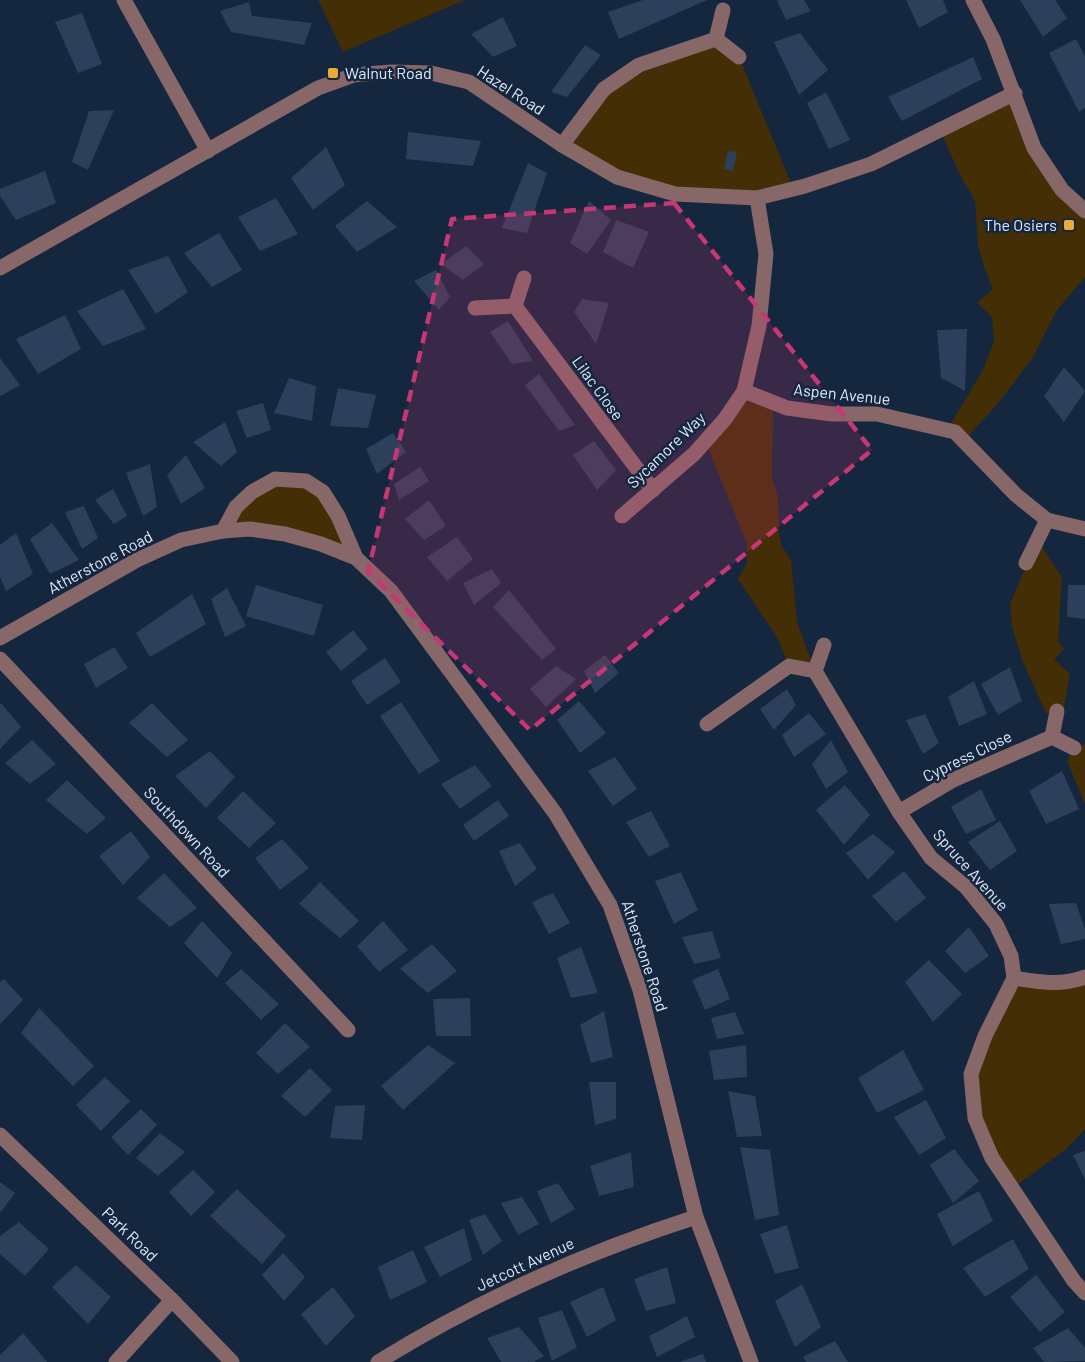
<svg xmlns="http://www.w3.org/2000/svg" width="1085" height="1362" viewBox="0 0 1085 1362" font-family="Barlow,sans-serif">
<style>
.green{fill:#432e05}
.building{fill:#2d3f5a}
.lines{fill:none;stroke-linecap:round;stroke-linejoin:round}
.minor{stroke:#876767;stroke-width:15}
.marked{fill:#c63873;fill-opacity:0.2;stroke:#c63873;stroke-width:4.5;stroke-dasharray:12 8;stroke-linejoin:round}
.poi-dot{fill:#eaaa38;stroke:#15263f;stroke-width:2}
.labels{text-anchor:middle;stroke-width:5;stroke-linejoin:round;paint-order:stroke}
.poi-label{font-size:16px;fill:#dfebfc;stroke:#15263f;text-anchor:start}
.street-label{font-size:16px;fill:#dfebfc;stroke:#15263f}
</style>
<rect width="100%" height="100%" fill="#15263f"/>
<g class="green">
<polygon points="318,0 465,0 343,52"/>
<polygon points="716,39 739,57 793,188 757,198 675,194 617,177 562,145 604,89"/>
<polygon points="1015,93 1034,148 1085,211 1085,277 1057,310 1033,357 1000,401 964,441 947,430 983,370 994,341 992,317 977,303 993,289 983,264 978,245 975,201 959,173 940,130"/>
<polygon points="744,391 773,402 772,477 778,498 779,534 782,546 791,560 797,622 815,671 789,666 777,637 738,579 747,563 747,544 707,445"/>
<polygon points="275,479 323,492 356,558 321,544 223,531 236,507"/>
<polygon points="1037,540 1062,577 1058,641 1064,649 1054,659 1070,674 1064,708 1046,713 1022,660 1012,626 1010,604"/>
<polygon points="1085,744 1085,804 1067,761 1074,748"/>
<polygon points="1085,977 1085,1129 1066,1149 1012,1189 992,1158 971,1074 1014,978"/>
</g>
<g class="building">
<polygon points="643,0 707,0 619,39 608,12"/>
<polygon points="777,0 804,0 811,11 786,20"/>
<polygon points="906,0 943,0 948,12 919,28"/>
<polygon points="1020,0 1055,0 1067,18 1043,37"/>
<polygon points="249,2 252,16 312,23 304,45 231,32 220,11"/>
<polygon points="82,13 102,64 78,73 55,22"/>
<polygon points="503,17 517,46 493,57 471,34"/>
<polygon points="800,33 828,70 799,95 774,42"/>
<polygon points="1076,39 1085,56 1085,108 1079,112 1049,53"/>
<polygon points="585,45 601,55 567,97 551,92"/>
<polygon points="973,57 982,79 902,121 888,97"/>
<polygon points="826,92 850,140 829,149 807,103"/>
<polygon points="114,110 88,170 72,162 89,111"/>
<polygon points="408,132 481,141 473,166 406,159"/>
<polygon points="326,147 345,185 313,210 291,178"/>
<polygon points="728,151 737,152 733,171 724,169"/>
<polygon points="528,163 547,173 527,233 502,228"/>
<polygon points="45,171 56,203 16,220 0,196 0,189"/>
<polygon points="276,198 298,234 260,251 238,217"/>
<polygon points="367,201 397,227 357,252 335,226"/>
<polygon points="589,201 611,220 587,254 570,243"/>
<polygon points="616,220 649,232 633,268 603,252"/>
<polygon points="219,233 242,270 212,287 184,253"/>
<polygon points="466,246 484,264 463,280 441,264"/>
<polygon points="168,256 188,292 156,314 128,270"/>
<polygon points="436,270 450,297 439,310 414,281"/>
<polygon points="123,289 146,329 103,346 77,311"/>
<polygon points="582,299 609,303 596,344 574,312"/>
<polygon points="65,315 81,349 38,374 16,339"/>
<polygon points="508,321 533,361 512,364 490,332"/>
<polygon points="967,329 965,391 941,378 937,330"/>
<polygon points="0,358 20,385 1,396 0,395"/>
<polygon points="1064,367 1085,391 1064,422 1044,396"/>
<polygon points="539,374 575,425 559,431 525,385"/>
<polygon points="289,378 316,386 312,421 274,413"/>
<polygon points="338,388 376,395 368,428 330,426"/>
<polygon points="263,403 271,430 247,438 236,411"/>
<polygon points="225,422 237,452 221,466 193,442"/>
<polygon points="393,433 406,452 377,474 366,449"/>
<polygon points="594,441 616,470 597,490 573,455"/>
<polygon points="186,455 205,488 181,504 167,475"/>
<polygon points="150,464 157,507 143,516 126,473"/>
<polygon points="420,467 429,481 399,500 394,484"/>
<polygon points="113,489 127,516 114,524 95,500"/>
<polygon points="429,500 446,526 424,540 405,519"/>
<polygon points="84,506 98,538 82,549 65,512"/>
<polygon points="52,523 79,560 50,574 30,539"/>
<polygon points="16,533 33,574 6,591 0,577 0,545"/>
<polygon points="457,537 473,559 447,581 427,557"/>
<polygon points="492,569 501,583 474,605 463,583"/>
<polygon points="256,585 323,605 314,636 246,616"/>
<polygon points="1068,585 1085,585 1085,619 1067,617"/>
<polygon points="227,588 246,626 225,637 211,599"/>
<polygon points="509,590 556,649 542,660 493,607"/>
<polygon points="192,594 206,624 150,657 136,633"/>
<polygon points="353,630 368,649 341,671 326,652"/>
<polygon points="114,647 128,668 96,688 84,664"/>
<polygon points="605,655 619,673 595,693 584,671"/>
<polygon points="385,658 401,682 367,705 351,681"/>
<polygon points="556,666 576,679 546,707 530,689"/>
<polygon points="1010,667 1022,701 998,715 981,684"/>
<polygon points="974,681 987,714 959,726 948,697"/>
<polygon points="787,689 796,705 774,730 760,709"/>
<polygon points="579,701 606,733 580,753 557,720"/>
<polygon points="401,702 440,761 419,774 380,716"/>
<polygon points="1,703 21,727 0,749 0,704"/>
<polygon points="152,703 188,740 167,757 129,723"/>
<polygon points="809,713 826,734 794,757 782,735"/>
<polygon points="925,714 939,743 923,754 906,720"/>
<polygon points="32,740 56,764 30,784 5,763"/>
<polygon points="831,740 848,772 826,789 812,764"/>
<polygon points="210,751 235,777 206,808 175,776"/>
<polygon points="615,757 637,789 613,806 588,771"/>
<polygon points="475,765 492,786 460,809 441,784"/>
<polygon points="1062,771 1079,809 1046,824 1029,791"/>
<polygon points="67,780 106,818 87,834 46,800"/>
<polygon points="845,785 870,815 844,845 816,810"/>
<polygon points="981,789 996,820 966,834 951,807"/>
<polygon points="243,791 276,823 249,848 217,818"/>
<polygon points="498,800 509,816 474,841 463,825"/>
<polygon points="651,811 670,846 649,857 626,822"/>
<polygon points="1000,821 1017,851 990,870 968,842"/>
<polygon points="131,831 150,857 123,885 99,856"/>
<polygon points="873,834 895,852 868,880 846,853"/>
<polygon points="282,839 309,868 280,890 255,858"/>
<polygon points="520,843 537,869 515,886 499,851"/>
<polygon points="904,871 926,898 896,922 872,896"/>
<polygon points="681,872 698,910 674,924 655,881"/>
<polygon points="164,873 197,908 170,927 137,898"/>
<polygon points="320,882 359,921 340,938 299,904"/>
<polygon points="553,893 570,923 549,934 532,902"/>
<polygon points="1076,903 1085,929 1085,939 1061,944 1049,904"/>
<polygon points="202,921 232,953 217,978 184,943"/>
<polygon points="383,921 408,950 379,972 357,946"/>
<polygon points="969,927 989,956 965,973 945,951"/>
<polygon points="712,931 721,958 694,964 682,937"/>
<polygon points="432,944 457,971 428,993 400,969"/>
<polygon points="581,947 598,993 571,998 557,958"/>
<polygon points="929,960 962,994 933,1022 905,982"/>
<polygon points="241,969 279,1004 261,1020 225,983"/>
<polygon points="718,969 730,999 705,1010 692,980"/>
<polygon points="4,979 23,1000 0,1024 0,982"/>
<polygon points="470,998 471,1036 436,1036 433,999"/>
<polygon points="39,1008 94,1066 73,1086 21,1033"/>
<polygon points="604,1011 613,1057 591,1063 580,1025"/>
<polygon points="735,1012 744,1034 717,1039 711,1018"/>
<polygon points="285,1023 310,1047 278,1074 256,1053"/>
<polygon points="428,1045 455,1063 403,1110 381,1086"/>
<polygon points="746,1045 747,1077 714,1080 709,1051"/>
<polygon points="903,1050 924,1090 877,1113 858,1078"/>
<polygon points="310,1068 332,1090 305,1117 281,1096"/>
<polygon points="105,1077 130,1101 101,1131 76,1105"/>
<polygon points="589,1082 616,1082 616,1119 595,1125"/>
<polygon points="728,1091 755,1096 762,1136 737,1137"/>
<polygon points="926,1100 946,1138 919,1155 894,1117"/>
<polygon points="365,1105 362,1140 330,1138 335,1106"/>
<polygon points="141,1109 157,1125 128,1155 111,1137"/>
<polygon points="160,1133 185,1152 158,1176 136,1158"/>
<polygon points="740,1147 770,1150 779,1215 755,1220"/>
<polygon points="954,1149 979,1181 953,1203 930,1165"/>
<polygon points="1085,1151 1085,1180 1073,1155"/>
<polygon points="631,1152 634,1187 599,1196 590,1166"/>
<polygon points="193,1170 215,1192 191,1216 169,1192"/>
<polygon points="0,1182 15,1193 0,1213"/>
<polygon points="558,1183 575,1209 551,1223 537,1191"/>
<polygon points="237,1189 286,1236 262,1264 210,1216"/>
<polygon points="979,1191 993,1221 953,1246 937,1214"/>
<polygon points="522,1197 539,1224 518,1235 501,1203"/>
<polygon points="485,1214 502,1241 483,1255 469,1220"/>
<polygon points="19,1222 49,1249 25,1276 0,1254 0,1236"/>
<polygon points="787,1225 799,1268 775,1274 760,1234"/>
<polygon points="464,1228 472,1260 440,1277 424,1247"/>
<polygon points="1013,1239 1029,1269 985,1297 963,1268"/>
<polygon points="413,1250 427,1282 390,1300 378,1267"/>
<polygon points="283,1253 305,1277 284,1301 262,1275"/>
<polygon points="76,1265 111,1297 88,1324 52,1287"/>
<polygon points="667,1267 676,1303 646,1311 634,1279"/>
<polygon points="1036,1275 1065,1312 1040,1332 1010,1297"/>
<polygon points="802,1284 821,1327 795,1347 775,1301"/>
<polygon points="333,1287 355,1316 326,1346 301,1314"/>
<polygon points="603,1287 616,1320 587,1337 570,1302"/>
<polygon points="562,1310 577,1347 552,1361 538,1318"/>
<polygon points="687,1316 695,1337 657,1357 649,1336"/>
<polygon points="519,1327 544,1356 534,1362 501,1362 487,1338"/>
<polygon points="1068,1328 1085,1348 1085,1361 1044,1362 1033,1348"/>
<polygon points="23,1333 47,1362 0,1362 0,1355"/>
<polygon points="835,1341 848,1362 806,1362 803,1357"/>
<polygon points="703,1354 706,1362 679,1362"/>
</g>
<g class="lines">
<g class="minor">
<polyline points="124,0 208,151"/>
<polyline points="973,0 993,39 1034,148 1062,190 1085,211"/>
<polyline points="723,10 716,39 739,57"/>
<polyline points="562,145 604,89 639,65 716,39"/>
<polyline points="0,268 318,88 354,75 391,72 431,73 469,82 562,145 617,177 675,194 757,198 805,186 871,164 1015,93"/>
<polyline points="515,306 653,490"/>
<polyline points="475,308 515,306 524,278"/>
<polyline points="744,391 787,408 832,414 877,414 955,432 1016,495 1047,520 1085,529"/>
<polyline points="622,516 694,454 725,419 744,391 759,326 766,254 757,198"/>
<polyline points="223,531 236,507 252,492 275,479 306,481 323,492 338,516 356,558"/>
<polyline points="1026,563 1047,520"/>
<polyline points="0,638 137,560 181,540 223,531 250,529 285,534 321,544 356,558 391,591 555,813 610,905 640,990 696,1217 751,1362"/>
<polyline points="0,659 348,1030"/>
<polyline points="815,671 899,812 931,858 966,887 996,924 1011,956 1014,978 985,1036 971,1074 975,1118 992,1158 1074,1281 1085,1293"/>
<polyline points="1057,711 1052,737 1074,748"/>
<polyline points="707,724 789,666 815,671 824,645"/>
<polyline points="899,812 953,780 1052,737"/>
<path d="M1014 978C1038 982 1061 986 1085 977"/>
<polyline points="0,1135 172,1300 232,1362"/>
<polyline points="116,1362 172,1300"/>
<path d="M378 1362C478 1300 584 1253 696 1217"/>
</g>
</g>
<path class="marked" d="M674 203 872 450 530 730 368 572 452 219Z"/>
<g class="poi-dot">
<rect x="327" y="67" width="12" height="12" rx="3"/>
<rect x="1063" y="219" width="12" height="12" rx="3"/>
</g>
<g class="labels">
<g class="poi-label">
<text x="345" y="79">Walnut Road</text>
<text x="1057" y="231" text-anchor="end">The Osiers</text>
</g>
<g class="street-label">
<text transform="translate(511 90) rotate(33)" y="6">Hazel Road</text>
<text transform="translate(598 388) rotate(54)" y="6">Lilac Close</text>
<text transform="translate(842 394) rotate(6)" y="6">Aspen Avenue</text>
<text transform="translate(666 450) rotate(-44)" y="6">Sycamore Way</text>
<text transform="translate(100 562) rotate(-28)" y="6">Atherstone Road</text>
<text transform="translate(967 756) rotate(-26)" y="6">Cypress Close</text>
<text transform="translate(187 832) rotate(47)" y="6">Southdown Road</text>
<text transform="translate(971 870) rotate(48)" y="6">Spruce Avenue</text>
<text transform="translate(645 956) rotate(72)" y="6">Atherstone Road</text>
<text transform="translate(130 1234) rotate(44)" y="6">Park Road</text>
<text transform="translate(525 1264) rotate(-25)" y="6">Jetcott Avenue</text>
</g>
</g>
</svg>
